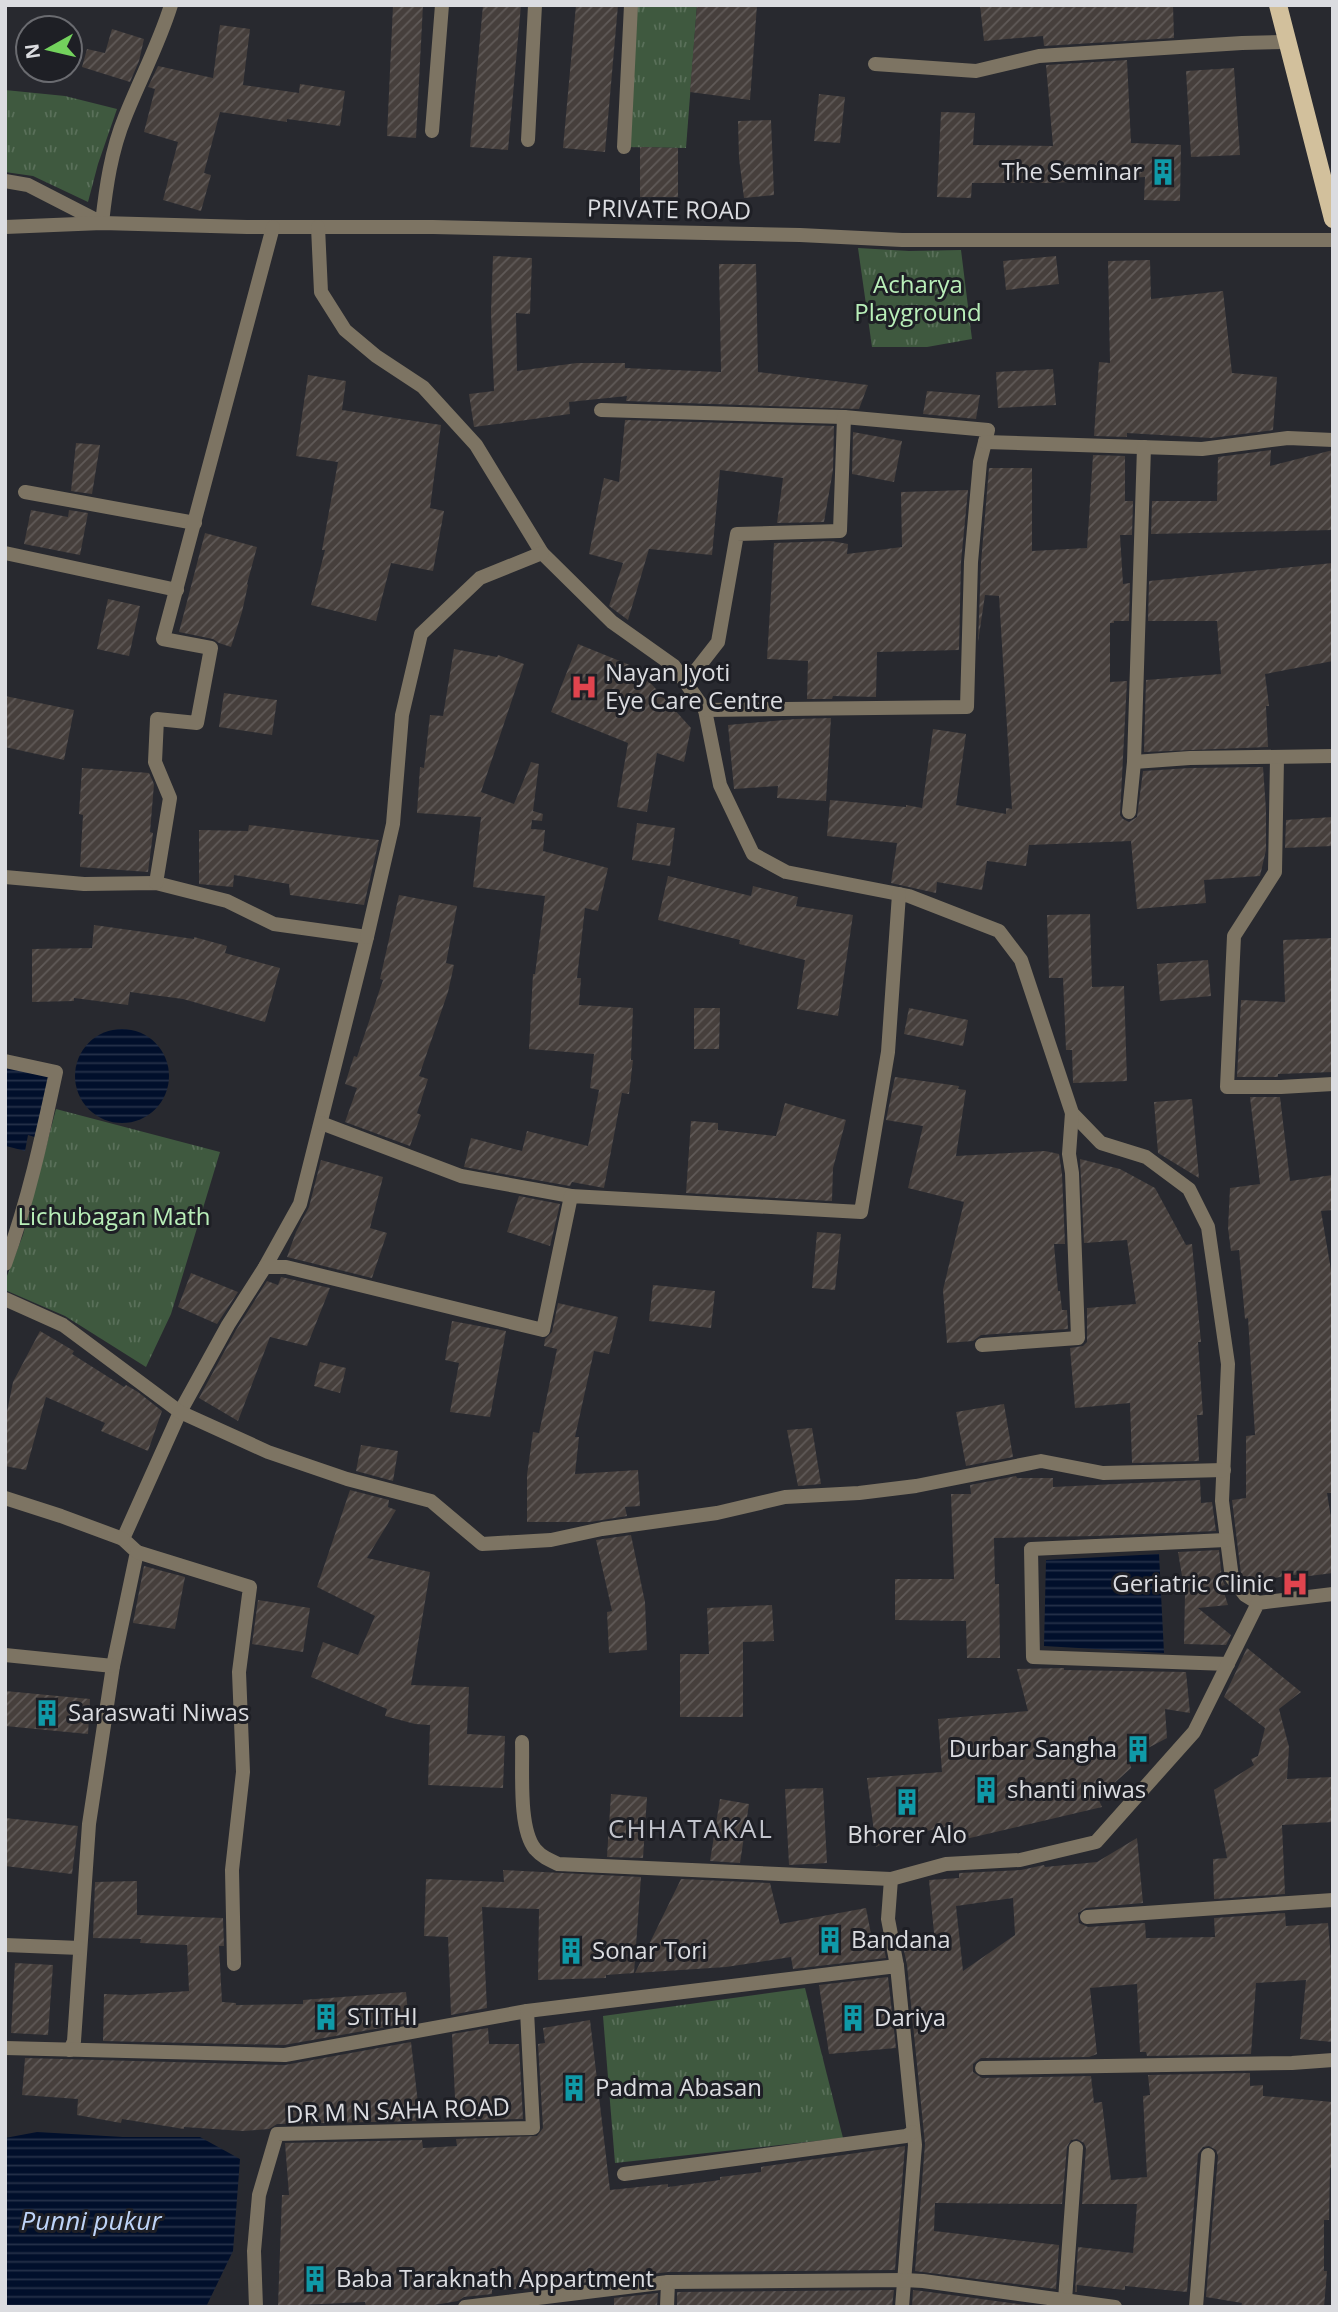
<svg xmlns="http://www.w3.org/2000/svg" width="1338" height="2312" viewBox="0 0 1338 2312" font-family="'Open Sans',sans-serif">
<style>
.grass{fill:url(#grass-tufts)}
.water{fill:url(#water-rules)}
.building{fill:url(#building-hatch);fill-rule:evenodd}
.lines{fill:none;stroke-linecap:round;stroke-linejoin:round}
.minor{stroke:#7d7463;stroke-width:14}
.primary{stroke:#d2c09c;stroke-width:18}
.labels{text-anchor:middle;stroke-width:6;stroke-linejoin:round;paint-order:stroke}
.poi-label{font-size:24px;fill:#dbdce0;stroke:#1e1f25;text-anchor:start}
.street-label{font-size:24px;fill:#dbdce0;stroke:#1e1f25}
.park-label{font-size:24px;fill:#b9efb9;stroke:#1e1f25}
.neighbourhood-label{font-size:26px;letter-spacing:2px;fill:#c2c4cc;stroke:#1e1f25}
.water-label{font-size:26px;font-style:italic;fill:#bed4f8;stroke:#1e1f25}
</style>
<defs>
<pattern id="grass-tufts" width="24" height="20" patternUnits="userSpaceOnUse" patternTransform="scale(1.75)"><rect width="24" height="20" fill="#3f593f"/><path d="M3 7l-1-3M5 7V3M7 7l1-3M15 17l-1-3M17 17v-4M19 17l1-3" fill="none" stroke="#5a705a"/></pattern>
<pattern id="water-rules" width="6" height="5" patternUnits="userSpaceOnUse" patternTransform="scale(1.75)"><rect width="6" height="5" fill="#010f2b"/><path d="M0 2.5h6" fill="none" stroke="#253149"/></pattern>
<pattern id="building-hatch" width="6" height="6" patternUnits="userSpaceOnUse" patternTransform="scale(1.75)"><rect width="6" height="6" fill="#463f3c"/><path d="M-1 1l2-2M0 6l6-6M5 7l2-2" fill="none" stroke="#605a58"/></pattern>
</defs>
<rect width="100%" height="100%" fill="#28292f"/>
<g class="grass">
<polygon points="631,5 697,5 686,148 624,147"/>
<polygon points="5,90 65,96 117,109 98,164 88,202 33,176 5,172"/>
<polygon points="858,248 909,251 961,250 972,339 927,347 872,347"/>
<polygon points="56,1109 220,1152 171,1314 146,1367 65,1316 5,1290 5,1281 23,1235"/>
<polygon points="805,1988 843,2138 615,2163 603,2016"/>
</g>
<g class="water">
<circle cx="122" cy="1076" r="47"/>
<polygon points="5,1067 51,1076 38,1138 28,1135 25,1151 6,1146 5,1148"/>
<polygon points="1159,1554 1164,1653 1044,1646 1046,1560"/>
<polygon points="37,2132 123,2137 200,2137 240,2159 233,2251 206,2307 5,2307 5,2138"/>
</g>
<g class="building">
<polygon points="393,5 423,5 416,138 387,136"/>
<polygon points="483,5 521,5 508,150 470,147"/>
<polygon points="576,5 618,5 605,152 563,148"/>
<polygon points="697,5 757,5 750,100 690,92"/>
<polygon points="980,5 1173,5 1174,38 1044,46 1043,36 984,41"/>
<polygon points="220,25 250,29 243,85 299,93 300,84 345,91 340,126 287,119 287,122 220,112 204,173 211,175 201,211 163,200 178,142 144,132 155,89 148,87 158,66 213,78"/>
<polygon points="112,29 144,39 139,61 130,82 82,67 87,49 105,53"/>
<polygon points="1127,60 1131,143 1181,145 1180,201 1144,200 1145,177 1054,183 972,183 971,198 937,197 941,112 975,113 973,145 1053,146 1046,65"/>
<polygon points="1234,68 1240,155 1191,157 1186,71"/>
<polygon points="819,94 845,97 840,143 814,141"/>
<polygon points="771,120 774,195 744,198 739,158 738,121"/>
<polygon points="640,147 678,148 678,197 640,197"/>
<polygon points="493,256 532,258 530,314 516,313 517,371 577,363 625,363 625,368 721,372 719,264 756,264 758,372 868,385 859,409 626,401 627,396 569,402 570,414 474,427 469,394 494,391 491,312"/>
<polygon points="1056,256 1059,284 1006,290 1003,261"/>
<polygon points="1150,260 1151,299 1223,291 1232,373 1277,377 1273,430 1211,438 1127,433 1127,437 1094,436 1099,362 1110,363 1108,261"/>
<polygon points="1053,369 1056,405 998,408 996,372"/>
<polygon points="308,375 346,381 342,410 441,425 430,508 444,511 433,571 391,563 376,621 311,605 325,550 322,550 338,462 296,456"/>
<polygon points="927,391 980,395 976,419 923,414"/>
<polygon points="625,420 834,426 833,470 824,522 777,523 783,478 720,470 712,555 649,549 628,620 609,606 623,563 589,554 604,478 619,482"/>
<polygon points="853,432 902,441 894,482 852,474"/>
<polygon points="76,443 100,445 92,494 71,491"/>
<polygon points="1271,450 1270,466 1333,450 1333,530 1151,534 1152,501 1217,501 1218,457"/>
<polygon points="1093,455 1125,456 1125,501 1133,501 1132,535 1120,535 1123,584 1130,583 1129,621 1114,621 1114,623 1110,623 1110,682 1127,681 1120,815 1123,819 1129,822 1137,817 1143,771 1190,768 1263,767 1266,810 1266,850 1260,876 1204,880 1206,903 1137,909 1131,841 1029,845 1026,866 987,861 982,890 937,882 936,893 891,883 897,843 827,836 830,800 906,807 906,805 922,808 933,729 966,734 956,805 1006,814 1006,808 1012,809 999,596 985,595 978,642 981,563 989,468 1032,468 1032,551 1087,548"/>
<polygon points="968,490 961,562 959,650 877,652 876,697 833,696 832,699 807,699 808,661 767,659 774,543 831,541 848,544 847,554 902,547 901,492"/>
<polygon points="31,510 68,517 69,510 88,513 80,555 24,544"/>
<polygon points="205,533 257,547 247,584 248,585 242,612 231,647 219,643 213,639 179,632"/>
<polygon points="1333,563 1333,661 1265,674 1269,706 1266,706 1268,747 1144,752 1146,680 1221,674 1217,621 1148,621 1149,581"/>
<polygon points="108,599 140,606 129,656 97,649"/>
<polygon points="578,644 637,668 691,728 684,762 657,753 647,812 617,807 628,743 551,712"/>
<polygon points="454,649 497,657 498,655 524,664 481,792 514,804 531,762 539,764 533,811 543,814 542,821 532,820 531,829 545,830 543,851 608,868 598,911 585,908 577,978 581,978 579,1005 633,1008 631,1060 633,1060 629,1094 622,1093 604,1188 572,1182 570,1186 464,1167 471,1138 522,1151 527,1131 588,1146 599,1090 590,1088 594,1054 529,1049 533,974 535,974 545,896 473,887 481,817 417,813 420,767 424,768 430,715 443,716"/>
<polygon points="224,693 277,700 272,735 219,727"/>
<polygon points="5,696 74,710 64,760 5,747"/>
<polygon points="831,718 826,801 777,798 778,786 734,789 728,725 796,719"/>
<polygon points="82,768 149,773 154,784 150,832 153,833 148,872 80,867 83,815 79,814"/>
<polygon points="1333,817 1333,846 1285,848 1286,820"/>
<polygon points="637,823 675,828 670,866 632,860"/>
<polygon points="249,825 379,840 364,905 290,895 289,884 234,875 233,887 199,884 199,830 248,831"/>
<polygon points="668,876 751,896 753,886 798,897 796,906 853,915 838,1016 797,1009 805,960 739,944 740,940 658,920"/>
<polygon points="399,895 457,906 446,963 454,965 448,992 419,1076 428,1079 417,1113 421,1115 410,1146 345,1122 357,1088 345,1084 354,1056 357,1057 383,980 380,979"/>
<polygon points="1090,914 1092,987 1124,986 1127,1081 1073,1083 1072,1050 1066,1050 1063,978 1049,978 1047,915"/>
<polygon points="94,925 194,939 194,937 227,946 225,953 280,968 265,1022 183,999 130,992 128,1005 74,998 74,1001 32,1002 32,949 92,948"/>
<polygon points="1333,938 1333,1072 1278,1074 1278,1077 1237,1077 1241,1000 1285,1002 1283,940"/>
<polygon points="1208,960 1211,996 1160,1001 1157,964"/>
<polygon points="694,1008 720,1008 719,1049 694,1049"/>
<polygon points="909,1008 968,1020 963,1046 904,1034"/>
<polygon points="895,1077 959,1086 958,1089 966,1090 956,1156 1045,1151 1059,1154 1062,1174 1065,1244 1054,1244 1058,1291 1060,1291 1062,1310 1067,1310 1068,1329 981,1335 973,1341 947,1343 943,1290 964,1202 908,1188 923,1126 886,1120"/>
<polygon points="1250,1097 1280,1097 1290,1181 1333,1175 1333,1210 1321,1211 1333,1282 1333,1493 1327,1493 1333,1530 1333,1573 1301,1577 1301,1574 1247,1582 1241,1574 1232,1500 1246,1498 1246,1436 1255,1435 1248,1318 1245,1319 1239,1250 1231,1251 1228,1228 1230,1188 1260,1184"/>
<polygon points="1192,1099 1199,1178 1158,1153 1154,1102"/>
<polygon points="785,1103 846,1120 833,1168 832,1201 686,1193 691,1121 718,1123 718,1130 776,1136"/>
<polygon points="1080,1159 1120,1169 1155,1188 1186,1245 1192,1244 1201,1342 1198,1342 1203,1415 1197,1415 1199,1461 1132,1463 1130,1403 1075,1408 1070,1348 1083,1346 1087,1342 1087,1308 1136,1304 1127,1240 1084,1243"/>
<polygon points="321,1160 383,1177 370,1228 387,1233 372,1278 287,1257 296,1232 309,1207"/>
<polygon points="519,1196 560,1204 550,1246 507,1232"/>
<polygon points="817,1232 841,1234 835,1290 812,1288"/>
<polygon points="191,1273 238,1292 217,1324 178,1307"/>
<polygon points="281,1277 330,1288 307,1346 270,1337 238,1421 199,1398 236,1330 267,1281 278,1285"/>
<polygon points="653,1285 715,1291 711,1328 649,1321"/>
<polygon points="558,1303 618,1317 609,1354 594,1351 575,1437 579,1437 575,1474 638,1470 640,1506 625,1507 627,1516 590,1522 527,1522 527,1475 533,1432 539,1433 557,1349 544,1346 545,1339 552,1332"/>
<polygon points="452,1321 506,1331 490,1417 450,1412 459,1363 445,1360"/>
<polygon points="40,1331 74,1351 72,1354 124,1387 126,1385 138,1392 162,1411 148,1451 101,1431 105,1423 46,1397 26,1470 5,1466 5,1422 13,1382"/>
<polygon points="320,1362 346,1368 340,1393 314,1386"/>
<polygon points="1004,1404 1013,1457 966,1466 956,1412"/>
<polygon points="812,1428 821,1484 798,1486 787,1430"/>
<polygon points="361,1445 398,1451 393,1481 356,1471"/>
<polygon points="1016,1476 1017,1478 1053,1478 1053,1487 1200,1480 1201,1503 1212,1502 1216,1531 1095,1536 994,1538 995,1584 999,1584 1000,1658 967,1658 966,1621 895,1620 895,1579 954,1579 951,1494 971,1494 970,1485"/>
<polygon points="350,1490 389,1500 388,1507 396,1510 367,1558 430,1572 411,1685 469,1687 467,1734 505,1736 503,1788 428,1785 430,1725 415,1724 385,1716 387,1709 311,1677 323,1642 358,1655 375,1616 317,1587"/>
<polygon points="631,1535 645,1602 647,1650 609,1653 607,1612 612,1611 596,1540"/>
<polygon points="1219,1550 1222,1579 1225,1585 1222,1586 1228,1605 1198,1608 1231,1635 1226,1645 1184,1644 1185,1594 1178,1552"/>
<polygon points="144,1566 185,1577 175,1629 133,1623"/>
<polygon points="258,1600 310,1608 303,1652 252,1644"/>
<polygon points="772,1605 774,1641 743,1642 743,1717 680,1717 680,1654 709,1654 707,1608"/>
<polygon points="1247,1648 1301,1692 1279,1709 1289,1747 1287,1779 1333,1777 1333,1822 1282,1825 1285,1894 1214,1899 1213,1859 1227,1858 1214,1790 1254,1765 1251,1759 1258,1756 1265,1728 1224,1697"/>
<polygon points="1064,1668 1064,1670 1186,1672 1190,1713 1165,1709 1167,1738 1129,1758 1131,1768 1098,1798 1102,1807 957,1841 957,1831 950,1832 950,1826 894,1838 876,1847 867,1778 942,1772 938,1719 1028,1711 1017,1669"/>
<polygon points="5,1691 90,1699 88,1734 5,1726"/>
<polygon points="823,1788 827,1863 789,1865 785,1789"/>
<polygon points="611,1794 647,1797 643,1858 607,1857"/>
<polygon points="720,1799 749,1804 740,1863 710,1861"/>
<polygon points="5,1818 78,1826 72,1874 5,1866"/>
<path d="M1137 1838 1143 1903 1086 1908 1078 1913 1079 1923 1088 1927 1145 1923 1146 1938 1215 1937 1214 1918 1285 1913 1286 1926 1328 1923 1333 1984V2042L1300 2039 1306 1980 1256 1983 1251 2054 1147 2056 1146 2052H1140L1137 1984 1090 1988 1097 2054 1089 2057 981 2058 973 2064V2072L982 2078 1091 2076 1094 2103 1102 2102 1111 2180 1147 2177 1143 2096 1150 2095 1148 2075 1250 2073V2086L1263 2085V2096L1333 2102V2169L1330 2168 1329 2220H1324V2271H1327L1324 2307H1241L1242 2303 1206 2297 1218 2156 1216 2150 1209 2146 1203 2147 1198 2154 1187 2292 1125 2286V2290L1077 2285V2292H1075L1078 2247 1133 2253 1137 2204H1082L1086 2148 1084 2143 1077 2139 1071 2140 1067 2147 1062 2204 935 2203 934 2231 1059 2245 1056 2289 915 2271 925 2144 907 1965 901 1936 934 1933 929 1880 959 1878V1873L1021 1870 1044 1865 1045 1867 1097 1862ZM1013 1898 1015 1935 963 1971 956 1906Z"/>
<polygon points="503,1870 641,1877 634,1973 606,1975 606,1978 538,1980 539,1909 482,1907 487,2008 451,2015 448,1937 424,1936 426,1879 504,1882"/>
<polygon points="681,1879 770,1883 780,1924 866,1908 872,1939 882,1938 886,1958 793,1969 791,1957 726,1967 635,1973"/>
<polygon points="137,1881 137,1915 223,1918 224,1946 219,1946 222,2002 236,2003 236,2005 303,2004 303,2000 406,1992 409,2023 284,2045 103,2041 104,1994 130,1995 189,1991 187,1945 140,1943 141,1939 93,1938 95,1882"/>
<polygon points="15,1963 53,1965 48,2035 11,2033"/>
<polygon points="888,1977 896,2048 829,2054 819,1985"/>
<polygon points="590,2020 610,2190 668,2184 668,2187 720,2180 720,2177 761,2172 761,2167 905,2146 895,2270 668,2272 542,2288 492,2290 492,2294 464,2297 458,2301 422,2307 366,2307 365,2302 278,2306 282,2195 289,2195 285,2143 422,2140 423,2148 457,2146 456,2139 537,2136 543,2128 538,2044 545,2043 543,2028"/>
<polygon points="488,2028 489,2044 519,2044 523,2119 456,2120 452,2034"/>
<polygon points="411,2042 420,2121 277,2124 269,2129 243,2131 184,2127 184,2129 122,2119 121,2123 77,2115 78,2099 22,2095 25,2058 285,2065"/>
<polygon points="894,2290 892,2307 677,2307 677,2292"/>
<polygon points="913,2290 922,2291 1041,2307 912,2307"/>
<polygon points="658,2293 657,2307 614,2307 614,2298"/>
</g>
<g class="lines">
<g class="minor">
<polyline points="875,64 976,71 1039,56 1242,43 1286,42"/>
<polyline points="432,131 442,5"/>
<polyline points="528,140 535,5"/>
<polyline points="624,147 631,5"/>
<path d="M5 181 28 185 102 223C106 187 111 151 125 117 140 79 159 44 171 5"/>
<polyline points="5,227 102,223 247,227 433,227 800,235 902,240 1333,240"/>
<polyline points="318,227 321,292 345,330 376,356 423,387 476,445 542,553 612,622 674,666 705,710 720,785 753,854 786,872 909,896 999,931 1021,960 1072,1113 1101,1143 1146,1157 1189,1189 1208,1227 1228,1364 1222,1501 1232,1578 1245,1595 1258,1603"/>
<polyline points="601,410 844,417 988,430 980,462 971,562 967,707 705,710"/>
<polyline points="985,442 1202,449 1288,438 1333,440"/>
<polyline points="25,492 195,523"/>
<polyline points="5,553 177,590"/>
<polyline points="686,683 718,642 737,534 840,531 844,417"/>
<polyline points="1277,758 1275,872 1234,936 1227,1087 1281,1087 1333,1084"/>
<polyline points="1134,762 1190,758 1333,756"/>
<polyline points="1129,812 1134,762 1144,447"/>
<polyline points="5,877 84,884 156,883 227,901 274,924 367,937 300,1204 265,1267 228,1325 180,1412 123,1539 137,1552 113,1666 89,1824 74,2041 70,2050"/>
<polyline points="156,883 170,798 155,762 157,719 197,723 211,648 163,639 273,227"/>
<polyline points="367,937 393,824 402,715 421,634 480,578 542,553"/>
<path d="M5 1061 56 1072C42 1137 28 1202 5 1264"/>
<polyline points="321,1123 461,1176 571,1196"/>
<polyline points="265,1267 286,1267 543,1330 571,1196 861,1212 888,1052 899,894"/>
<polyline points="5,1299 63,1325 180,1412 268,1452 347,1479 431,1501 482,1544 551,1540 602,1529 717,1513 785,1497 859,1493 916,1486 1041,1461 1103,1473 1224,1470"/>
<polyline points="982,1345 1078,1338 1072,1173 1069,1154 1072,1113"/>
<polyline points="5,1498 61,1516 123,1539"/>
<polyline points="1226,1540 1031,1549 1033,1657 1228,1664"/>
<polyline points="137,1552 250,1587 239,1672 243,1772 232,1870 234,1964"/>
<polyline points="5,1655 113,1666"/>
<path d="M522 1742C523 1770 518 1828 535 1849 542 1857 549 1860 558 1864L891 1879"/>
<polyline points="1087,1917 1333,1900"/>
<polyline points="5,1945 80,1948"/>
<polyline points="897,1966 888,1919 891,1879 946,1864 1020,1860 1096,1842 1194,1732 1258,1603 1333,1594"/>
<polyline points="5,2048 285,2055 527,2011 897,1966 915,2145 902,2307"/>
<polyline points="982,2068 1292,2063 1333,2060"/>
<polyline points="624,2174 906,2136 913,2132"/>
<polyline points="1065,2300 1076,2148"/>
<polyline points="256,2307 254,2251 259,2195 277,2134 533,2128 527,2011"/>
<polyline points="465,2307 668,2282"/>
<polyline points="667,2307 668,2282 904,2280 923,2281 1115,2307"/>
<polyline points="1196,2307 1208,2155"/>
</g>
<polyline class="primary" points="1278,5 1333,219"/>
</g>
<defs>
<symbol id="building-bare" viewBox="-9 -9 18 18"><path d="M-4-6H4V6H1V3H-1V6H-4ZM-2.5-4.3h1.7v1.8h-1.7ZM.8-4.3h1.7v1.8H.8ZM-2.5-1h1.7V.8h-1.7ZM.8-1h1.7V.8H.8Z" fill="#0f9aa8" stroke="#1e1f25" stroke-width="2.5" paint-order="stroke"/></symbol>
<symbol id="hospital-bare" viewBox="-9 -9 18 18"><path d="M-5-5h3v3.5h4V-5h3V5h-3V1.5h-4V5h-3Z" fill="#e0444e" stroke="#1e1f25" stroke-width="2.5" paint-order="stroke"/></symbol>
</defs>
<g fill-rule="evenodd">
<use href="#building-bare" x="1144" y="153" width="38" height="38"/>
<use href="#hospital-bare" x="565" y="668" width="38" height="38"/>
<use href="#hospital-bare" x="1276" y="1565" width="38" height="38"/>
<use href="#building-bare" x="28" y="1694" width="38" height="38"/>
<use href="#building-bare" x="1119" y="1730" width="38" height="38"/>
<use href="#building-bare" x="967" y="1771" width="38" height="38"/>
<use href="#building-bare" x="888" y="1783" width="38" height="38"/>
<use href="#building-bare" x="811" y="1921" width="38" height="38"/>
<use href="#building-bare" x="552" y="1932" width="38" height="38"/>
<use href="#building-bare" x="307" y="1998" width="38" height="38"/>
<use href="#building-bare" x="834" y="1999" width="38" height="38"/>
<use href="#building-bare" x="555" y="2069" width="38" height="38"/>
<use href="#building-bare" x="296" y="2260" width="38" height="38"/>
</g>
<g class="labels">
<g class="poi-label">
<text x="1142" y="180" text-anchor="end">The Seminar</text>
<text x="605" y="681">Nayan Jyoti<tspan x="605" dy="28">Eye Care Centre</tspan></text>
<text x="1274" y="1592" text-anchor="end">Geriatric Clinic</text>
<text x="68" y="1721">Saraswati Niwas</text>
<text x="1117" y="1757" text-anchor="end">Durbar Sangha</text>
<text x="1007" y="1798">shanti niwas</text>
<text x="907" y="1843" text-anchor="middle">Bhorer Alo</text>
<text x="851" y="1948">Bandana</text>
<text x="592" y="1959">Sonar Tori</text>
<text x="347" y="2025">STITHI</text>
<text x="874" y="2026">Dariya</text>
<text x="595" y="2096">Padma Abasan</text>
<text x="336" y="2287">Baba Taraknath Appartment</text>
</g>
<g class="street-label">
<text transform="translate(669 210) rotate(1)" y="8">PRIVATE ROAD</text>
<text transform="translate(398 2111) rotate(-2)" y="8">DR M N SAHA ROAD</text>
</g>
<g class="park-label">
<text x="918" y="293">Acharya<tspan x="918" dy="28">Playground</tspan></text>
<text x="114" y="1225">Lichubagan Math</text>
</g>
<g class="neighbourhood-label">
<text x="691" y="1838">CHHATAKAL</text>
</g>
<g class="water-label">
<text x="91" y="2230">Punni pukur</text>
</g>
</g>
<rect width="1338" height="2312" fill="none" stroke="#dbdce0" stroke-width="14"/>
<g transform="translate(49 49) rotate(262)"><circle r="33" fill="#1e1f25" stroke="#6a6b70" stroke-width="2"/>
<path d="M0-5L12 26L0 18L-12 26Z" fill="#73d25d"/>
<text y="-10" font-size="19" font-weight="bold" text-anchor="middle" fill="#dbdce0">N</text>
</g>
</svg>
